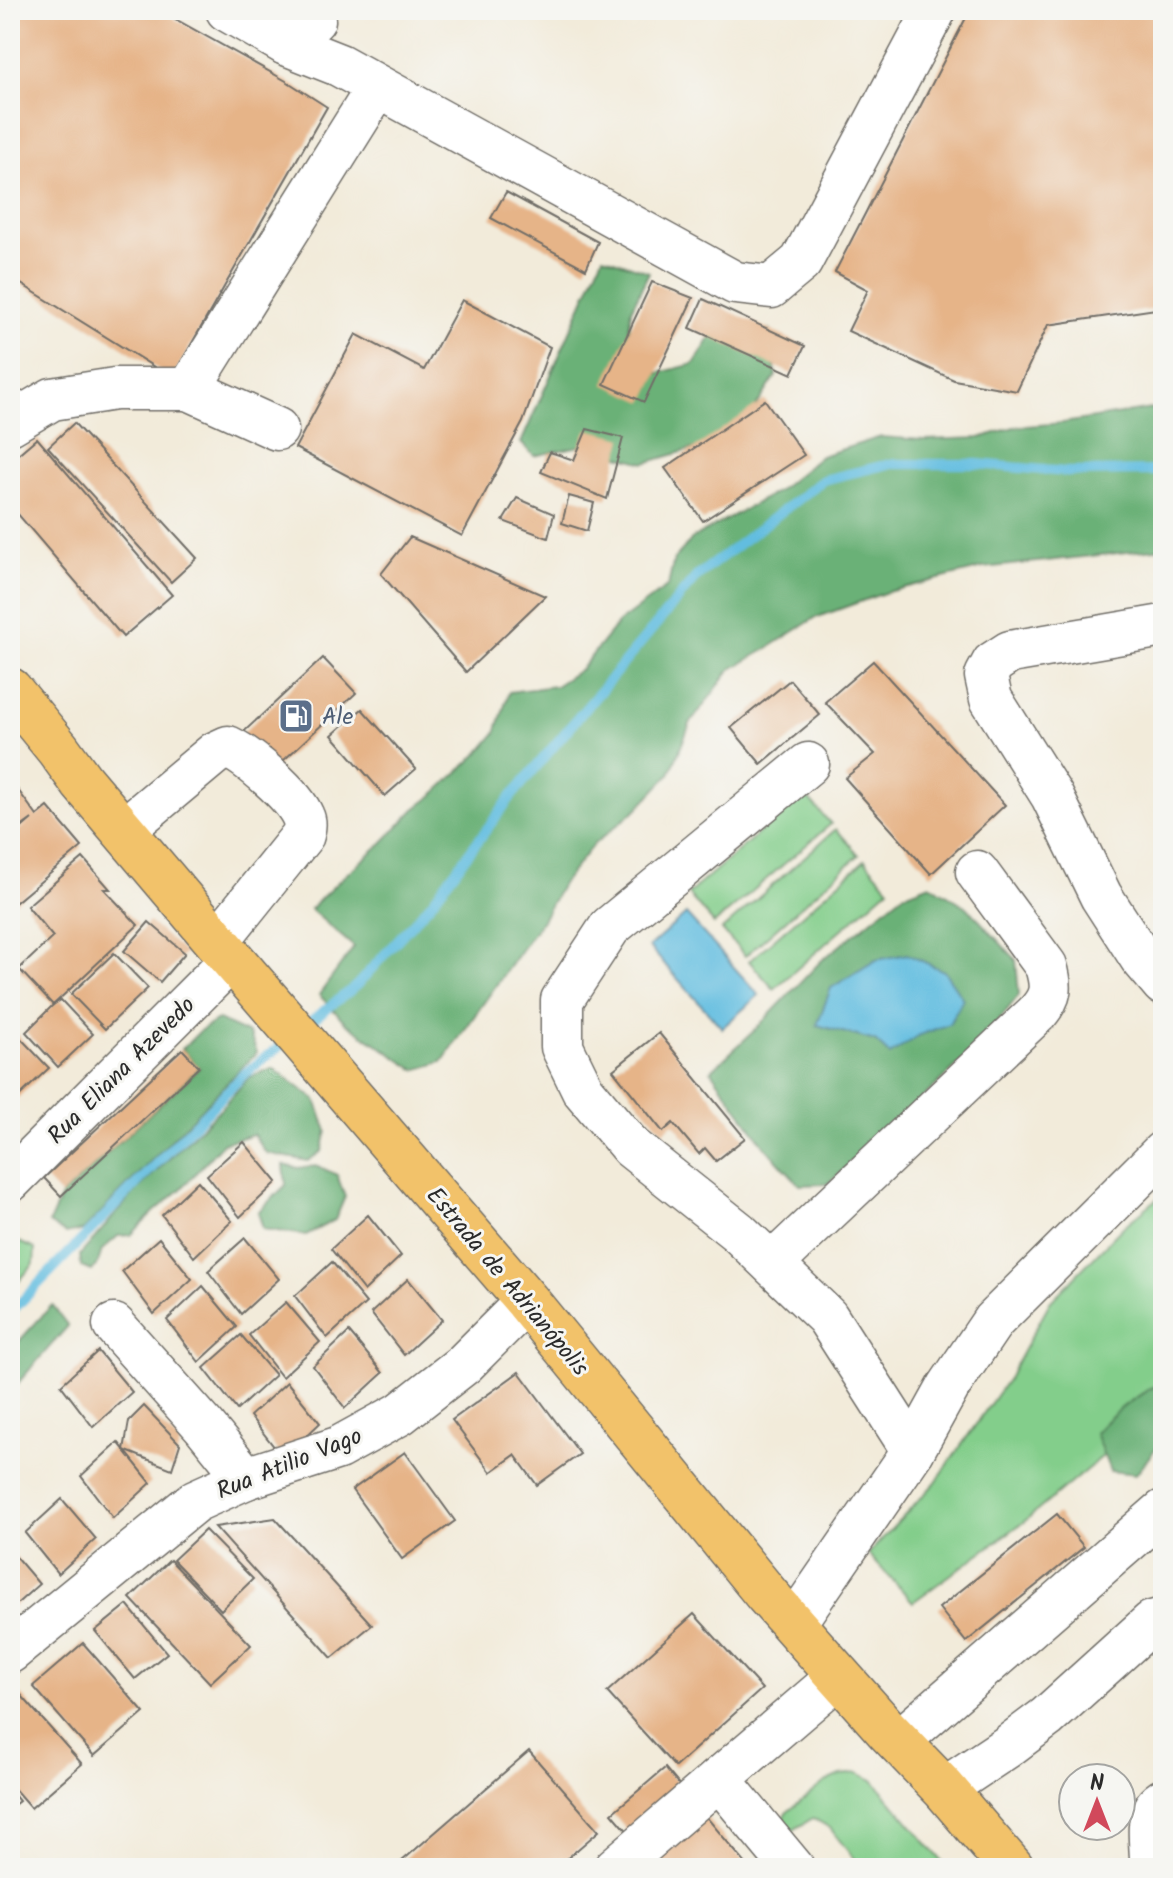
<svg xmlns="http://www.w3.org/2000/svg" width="1173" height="1878" viewBox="0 0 1173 1878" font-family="Kalam,sans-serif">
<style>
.green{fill:#83ce8b;stroke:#577c5b;stroke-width:2}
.forest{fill:#6ab177;stroke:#4a6e51;stroke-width:2}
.water{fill:#62bde0;stroke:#467486;stroke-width:2}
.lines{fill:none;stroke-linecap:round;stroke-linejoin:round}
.stream{stroke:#62bde0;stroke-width:10}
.building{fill:#e6b488}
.minor-casing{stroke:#716e68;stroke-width:45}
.major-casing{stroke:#716e68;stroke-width:47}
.minor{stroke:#fff;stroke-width:42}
.major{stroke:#f2c26a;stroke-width:44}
.labels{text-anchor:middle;stroke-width:6;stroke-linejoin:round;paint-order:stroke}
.service-label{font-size:24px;fill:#4e5e75;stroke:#f6f6f2;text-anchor:start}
.street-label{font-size:24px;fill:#2b2b2b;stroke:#f6f6f2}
</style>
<rect width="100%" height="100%" fill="#f6f6f2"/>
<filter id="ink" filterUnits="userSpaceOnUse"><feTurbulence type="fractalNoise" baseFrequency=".0125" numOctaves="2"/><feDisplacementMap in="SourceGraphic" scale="16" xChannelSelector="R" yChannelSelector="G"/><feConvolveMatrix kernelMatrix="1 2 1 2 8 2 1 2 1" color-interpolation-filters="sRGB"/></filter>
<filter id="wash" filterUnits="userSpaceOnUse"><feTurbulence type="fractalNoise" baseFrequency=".006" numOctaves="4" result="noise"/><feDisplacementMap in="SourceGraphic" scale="32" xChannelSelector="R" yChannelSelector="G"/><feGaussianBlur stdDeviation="1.8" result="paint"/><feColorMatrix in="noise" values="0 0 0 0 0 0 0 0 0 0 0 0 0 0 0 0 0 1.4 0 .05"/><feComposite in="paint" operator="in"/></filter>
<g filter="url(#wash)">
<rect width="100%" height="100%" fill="#f2ebda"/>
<g class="green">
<polygon points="804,794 831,824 714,924 688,894"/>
<polygon points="836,829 859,855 745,956 722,930"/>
<polygon points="865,860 889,888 774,989 749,961"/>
<polygon points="1163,1194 1163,1406 1025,1521 913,1602 868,1554 935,1483 1009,1377 1050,1302 1123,1227"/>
<polygon points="19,1242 35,1249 34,1264 10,1291 10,1277 20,1267 11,1252"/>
<polygon points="858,1773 873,1780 948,1868 861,1868 830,1828 813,1818 790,1832 785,1829 783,1821 786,1813 825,1782 841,1775"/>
</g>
<g class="forest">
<polygon points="603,256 649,272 631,310 624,382 694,364 721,321 771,330 776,376 737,436 645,463 580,446 534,456 521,443"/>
<polygon points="1151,409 1163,410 1163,548 983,568 887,592 815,618 765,650 730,670 690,724 670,774 638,808 593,845 562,884 542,920 442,1062 415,1070 346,1023 319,995 354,947 310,909 342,878 380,845 415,809 431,797 480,752 496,733 509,692 555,686 581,669 618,623 668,586 674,559 693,538 778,491 821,456 881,437 924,440 980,438 1014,427 1063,423"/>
<polygon points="930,884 967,907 1016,960 1019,995 976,1049 828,1184 800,1185 766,1148 711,1071 757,1028 821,961 902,895"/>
<polygon points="218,1020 249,1034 257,1052 84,1230 66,1234 49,1223 61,1196 199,1068 182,1049 201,1030"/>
<polygon points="273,1068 316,1100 327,1131 322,1151 308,1161 266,1153 253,1134 223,1143 181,1189 153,1213 131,1235 118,1236 102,1250 98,1263 92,1271 81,1267 80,1255 133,1194 222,1107 249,1077"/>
<polygon points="284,1165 297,1168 318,1166 337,1175 345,1197 335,1220 306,1235 263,1229 258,1212 286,1185"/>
<polygon points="52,1305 68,1326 10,1392 10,1351"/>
<path d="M1163 1382V1439L1136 1474 1110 1471 1095 1433C1114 1411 1137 1395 1163 1382Z"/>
</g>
<g class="water">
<polygon points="686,914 759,995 722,1028 649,947"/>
<polygon points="907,954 944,971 963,999 949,1024 920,1035 890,1055 875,1041 817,1025 831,988 876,960"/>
</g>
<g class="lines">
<g class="stream">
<polyline points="303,1027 356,986 431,903 511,797 697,576 823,480 889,464 977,464 1066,472 1163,471"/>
<polyline points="10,1313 243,1075 288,1040"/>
</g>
</g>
<g id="blocks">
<g class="building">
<polygon points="10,10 159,10 288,82 327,107 172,378 10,277"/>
<polygon points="970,10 1163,10 1163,308 1048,325 1017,391 954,380 848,331 868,290 835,272"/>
<polygon points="506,192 598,242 586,269 491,218"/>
<polygon points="652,282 693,298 644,402 604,384"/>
<polygon points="703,299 805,346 792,374 690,328"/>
<polygon points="462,300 550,347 523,422 462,536 295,448 356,334 424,370"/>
<polygon points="765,400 804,455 703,521 665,468"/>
<polygon points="74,423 197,558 171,582 48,447"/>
<polygon points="587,429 623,438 607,499 541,472 550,452 574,460"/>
<polygon points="37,438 172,595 123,637 10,505 10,461"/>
<polygon points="569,496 594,503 587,531 562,523"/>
<polygon points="517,498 554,514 548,538 503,521"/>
<polygon points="410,537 545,596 466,672 381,574"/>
<polygon points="323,658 356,693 269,774 236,739"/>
<polygon points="873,661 1005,805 931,874 845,778 875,754 825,702"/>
<polygon points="790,680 820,715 761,764 731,728"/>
<polygon points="362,709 416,769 385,796 332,735"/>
<polygon points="10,779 37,816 48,807 82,847 10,907 10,838 32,819 10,835"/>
<polygon points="83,858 110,889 104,889 138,925 53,1005 19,969 53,937 27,906"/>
<polygon points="149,922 185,953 160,982 124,951"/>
<polygon points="114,953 148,988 105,1029 71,994"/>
<polygon points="61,1000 93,1034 58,1067 26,1032 53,1005"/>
<polygon points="10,1027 49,1068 10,1105"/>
<polygon points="659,1033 745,1138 716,1161 705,1148 699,1154 673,1123 663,1132 613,1070"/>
<polygon points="182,1049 199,1067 61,1196 44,1178"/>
<polygon points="244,1142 277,1182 240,1217 207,1175"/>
<polygon points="198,1181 232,1221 194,1257 162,1215"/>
<polygon points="368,1215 401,1256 364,1291 331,1249"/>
<polygon points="159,1238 192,1279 154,1314 122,1271"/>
<polygon points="245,1238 279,1279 241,1314 208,1271"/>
<polygon points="332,1262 366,1303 327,1338 295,1296"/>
<polygon points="408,1279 442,1320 404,1355 371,1313"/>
<polygon points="203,1286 237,1327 199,1362 167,1320"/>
<polygon points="286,1302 320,1342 282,1377 249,1335"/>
<polygon points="349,1332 383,1373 345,1408 313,1366"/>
<polygon points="241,1335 275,1375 237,1410 204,1368"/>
<polygon points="98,1351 132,1392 93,1427 61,1385"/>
<polygon points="519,1372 580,1454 537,1485 515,1455 491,1472 452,1420"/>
<polygon points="287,1382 320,1423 283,1458 250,1416"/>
<polygon points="144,1406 180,1444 172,1469 124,1450 129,1421"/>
<polygon points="118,1442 151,1483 113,1518 81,1476"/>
<polygon points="405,1452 455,1521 402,1559 352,1490"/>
<polygon points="62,1499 96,1539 58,1574 25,1533"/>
<polygon points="1057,1514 1084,1547 966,1642 939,1608"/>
<polygon points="275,1518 372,1625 332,1658 215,1527"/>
<polygon points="205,1530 253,1579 221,1610 173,1560"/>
<polygon points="10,1550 39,1584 10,1610"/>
<polygon points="170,1560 251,1645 210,1683 130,1598"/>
<polygon points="127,1605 167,1653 135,1679 95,1631"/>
<polygon points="694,1614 762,1689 675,1767 607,1692"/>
<polygon points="83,1643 144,1713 94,1756 33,1686"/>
<polygon points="21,1695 82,1764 31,1808 10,1784 10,1704"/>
<polygon points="529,1751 599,1831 556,1868 394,1868"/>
<polygon points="665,1768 746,1864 742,1868 659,1868 612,1813"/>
<polygon points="10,1790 19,1801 10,1808"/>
</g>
</g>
</g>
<g filter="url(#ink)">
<use href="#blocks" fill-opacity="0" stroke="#716e68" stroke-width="2"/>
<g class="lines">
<defs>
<g id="minor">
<polyline points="227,10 286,44 314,20"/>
<polyline points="286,44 339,65 735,283 771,287 801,262 935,10"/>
<polyline points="189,389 277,429"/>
<polyline points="10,424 52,399 115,389 189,389 378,87"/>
<polyline points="1163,626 1010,652 993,663 986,676 991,699 1052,796 1101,896 1141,958 1163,984"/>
<polyline points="808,764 610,927 562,1000 562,1047 583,1090 631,1147 738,1232 827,1317 913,1451"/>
<path d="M123 830 215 753 228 747C249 757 294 795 303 817 306 823 304 829 303 835L217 942"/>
<polyline points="10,1181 232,959"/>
<path d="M772 1264 1037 1013C1052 996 1052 987 1046 966L977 872"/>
<polyline points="114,1325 204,1426 246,1478"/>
<polyline points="794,1624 913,1451 949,1386 993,1321 1163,1152"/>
<polyline points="10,1652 195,1501 246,1478 338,1448 400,1414 464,1364 527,1301"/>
<polyline points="898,1742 1163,1511"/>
<polyline points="719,1779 793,1868"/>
<polyline points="944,1789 1007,1747 1047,1717 1152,1622 1163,1619"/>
<polyline points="615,1868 839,1676"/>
<path d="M1151 1868C1152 1851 1146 1824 1154 1809 1155 1806 1160 1802 1163 1800"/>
</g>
<polyline id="major" points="10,690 58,749 82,782 232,959 527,1301 767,1595 887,1730 944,1789 1012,1868"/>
</defs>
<use href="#minor" class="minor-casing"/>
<use href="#major" class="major-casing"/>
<use href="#minor" class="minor"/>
<use href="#major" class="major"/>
</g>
</g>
<defs>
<symbol id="fuel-square" viewBox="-11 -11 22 22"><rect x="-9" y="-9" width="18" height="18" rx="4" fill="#5c6f8a" stroke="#f6f6f2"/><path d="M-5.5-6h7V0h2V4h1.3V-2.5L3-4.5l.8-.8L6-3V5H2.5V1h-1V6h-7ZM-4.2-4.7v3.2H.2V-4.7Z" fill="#fff"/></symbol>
</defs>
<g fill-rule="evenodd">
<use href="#fuel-square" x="276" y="696" width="40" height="40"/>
</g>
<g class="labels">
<g class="service-label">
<text x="322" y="724">Ale</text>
</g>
<g class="street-label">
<text transform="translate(121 1070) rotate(-45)" y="8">Rua Eliana Azevedo</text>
<text transform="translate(508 1281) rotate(50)" y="8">Estrada de Adrianópolis</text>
<text transform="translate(289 1463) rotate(-22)" y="8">Rua Atilio Vago</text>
</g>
</g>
<rect width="1173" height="1878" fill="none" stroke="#f6f6f2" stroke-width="40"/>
<g transform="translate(1097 1802)"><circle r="38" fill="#f6f6f2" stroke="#a5a5a2" stroke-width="2"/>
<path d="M0-6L14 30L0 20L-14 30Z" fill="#d1495b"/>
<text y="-12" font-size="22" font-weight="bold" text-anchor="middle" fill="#2b2b2b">N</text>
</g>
</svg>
